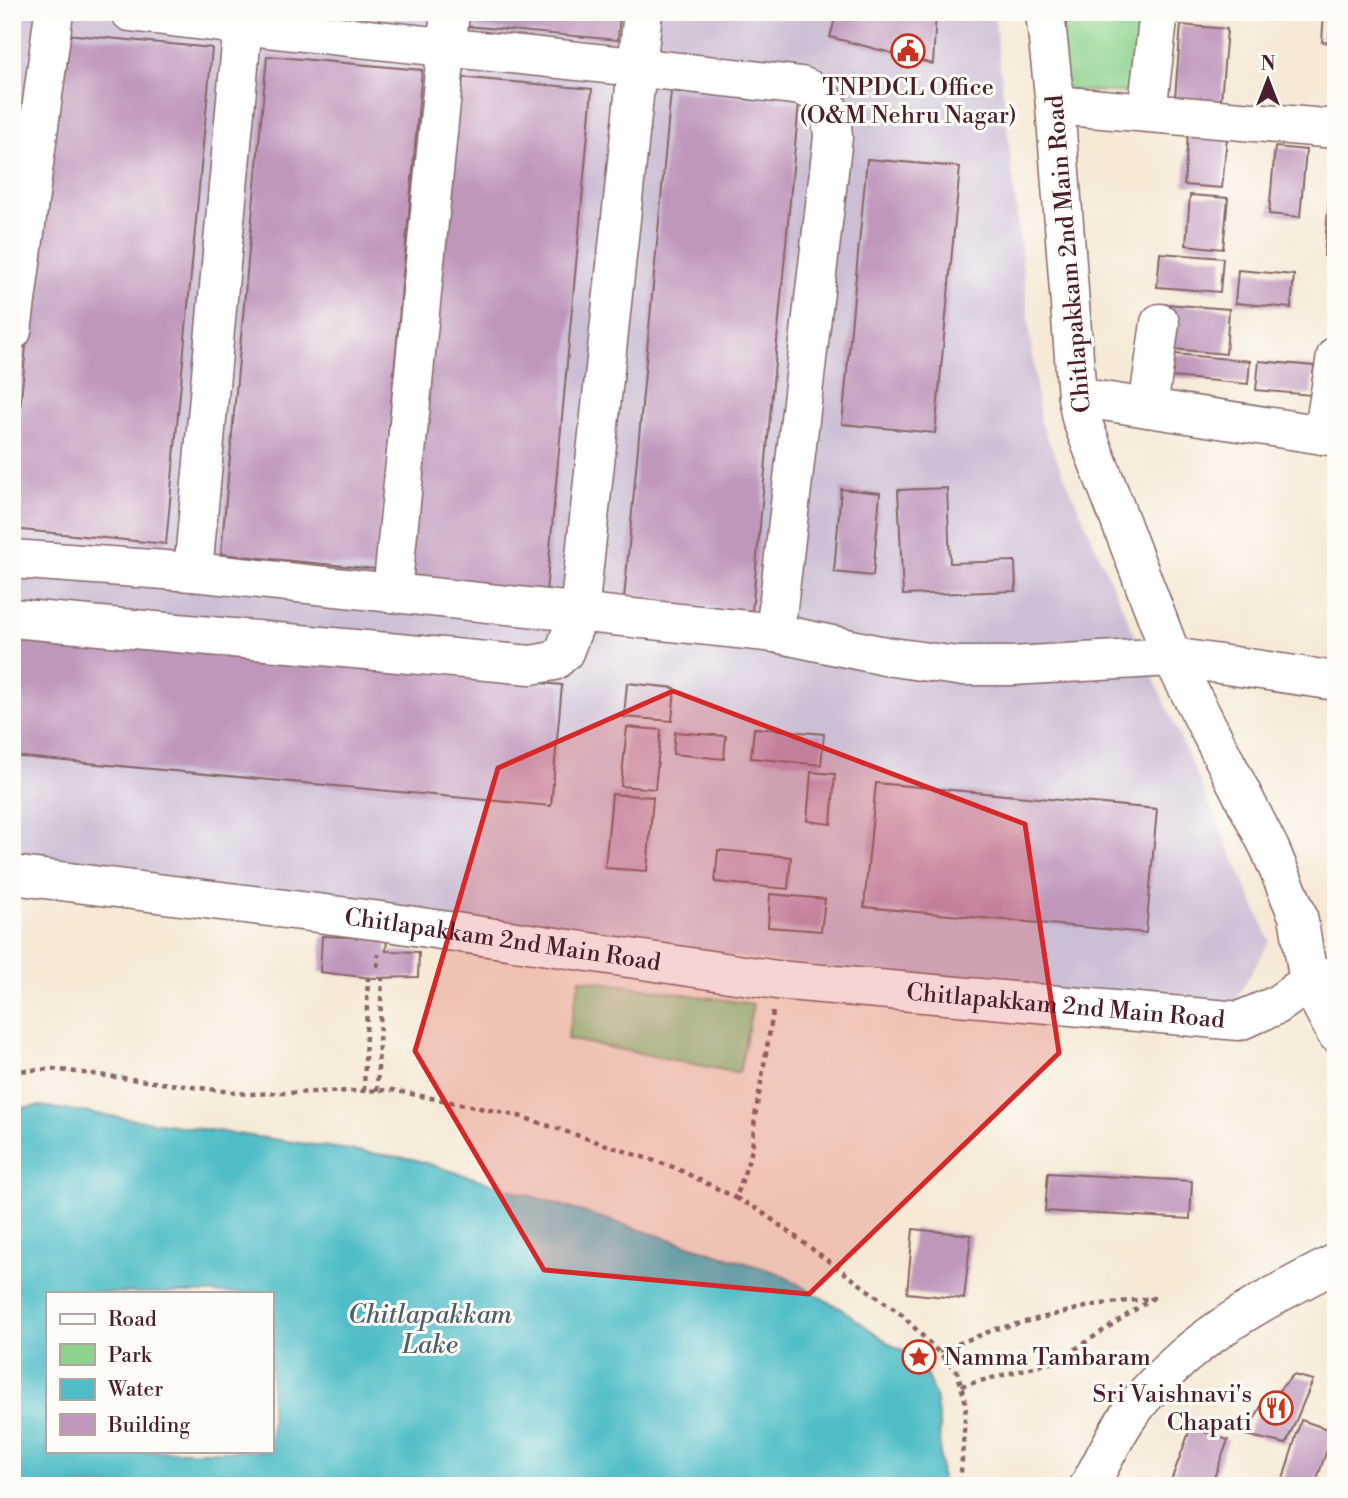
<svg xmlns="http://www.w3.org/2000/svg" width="1348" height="1498" viewBox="0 0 1348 1498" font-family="'Libre Bodoni',serif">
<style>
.industrial{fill:#ccbed4}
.green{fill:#8dd38d;stroke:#6c795c;stroke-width:2}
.water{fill:#4fbdc7;stroke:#4c6e79;stroke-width:2;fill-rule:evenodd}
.building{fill:#bf97bb}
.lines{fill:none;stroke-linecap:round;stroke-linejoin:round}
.minor-casing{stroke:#866667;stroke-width:41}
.path{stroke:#866667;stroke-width:4.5;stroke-dasharray:5 5;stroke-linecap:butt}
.minor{stroke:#fff;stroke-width:38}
.marked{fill:#d62828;fill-opacity:0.2;stroke:#d62828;stroke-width:5;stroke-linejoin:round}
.labels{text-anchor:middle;stroke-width:6;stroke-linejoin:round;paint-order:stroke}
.poi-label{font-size:24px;fill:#4a1f2b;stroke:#fdfcf7}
.street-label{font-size:24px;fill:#4a1f2b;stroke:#fdfcf7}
.water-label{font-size:26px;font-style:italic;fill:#4c5e69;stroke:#fdfcf7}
</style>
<rect width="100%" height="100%" fill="#fdfcf7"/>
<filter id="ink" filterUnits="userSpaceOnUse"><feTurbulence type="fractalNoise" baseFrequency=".0143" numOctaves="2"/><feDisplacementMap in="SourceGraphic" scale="14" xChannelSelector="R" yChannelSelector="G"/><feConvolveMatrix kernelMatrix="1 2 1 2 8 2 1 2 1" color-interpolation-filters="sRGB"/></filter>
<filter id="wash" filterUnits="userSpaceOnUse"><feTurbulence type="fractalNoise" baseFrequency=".00686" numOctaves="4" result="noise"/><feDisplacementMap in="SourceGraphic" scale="28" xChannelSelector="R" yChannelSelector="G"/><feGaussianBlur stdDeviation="1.57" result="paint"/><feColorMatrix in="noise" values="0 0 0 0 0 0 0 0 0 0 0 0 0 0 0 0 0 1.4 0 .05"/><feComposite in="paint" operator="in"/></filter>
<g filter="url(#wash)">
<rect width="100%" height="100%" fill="#f6e9d6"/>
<polygon class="industrial" points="12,12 994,12 1040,421 1270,941 1234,1002 1239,1021 12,864"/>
<g class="green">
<polygon points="1055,12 1146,12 1135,93 1062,90"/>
<polygon points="580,979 753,1004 739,1073 567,1039"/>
</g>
<path class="water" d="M40 1106 413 1159 778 1273 843 1310 893 1346 919 1357 935 1396 939 1422 941 1486H12V1109ZM47 1293H271V1451H47Z"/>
<g id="blocks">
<g class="building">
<polygon points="468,12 620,12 618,40 466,26"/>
<polygon points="837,12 936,12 933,64 830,37"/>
<polygon points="1324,12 1336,12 1336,43 1322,42"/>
<polygon points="1181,25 1227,29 1221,101 1175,97"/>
<polygon points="55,33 212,48 166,544 12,529 12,497"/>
<polygon points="267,56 422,70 376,569 221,554"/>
<polygon points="446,76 592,89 546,593 399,579"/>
<polygon points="671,91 799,103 752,611 624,599"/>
<polygon points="1188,134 1227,137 1222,188 1184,185"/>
<polygon points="1275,147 1306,150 1300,217 1269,214"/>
<polygon points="1333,152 1336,152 1336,257 1324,256"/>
<polygon points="867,159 960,167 935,433 842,424"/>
<polygon points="1190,195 1228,198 1223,249 1186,245"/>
<polygon points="1160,253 1223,258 1220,292 1157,287"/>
<polygon points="1238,270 1294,275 1291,308 1235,303"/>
<polygon points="1166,304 1229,309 1226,354 1162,348"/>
<polygon points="1163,353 1250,361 1248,384 1161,376"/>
<polygon points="1259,361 1314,366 1311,395 1256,390"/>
<polygon points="947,488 950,563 1015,561 1016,591 903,595 898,490"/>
<polygon points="841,489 880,493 873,576 834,572"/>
<polygon points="12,635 562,685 551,806 12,756"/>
<polygon points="627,683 675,688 672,721 624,717"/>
<polygon points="627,727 661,730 655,789 621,786"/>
<polygon points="754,728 824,734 821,765 751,758"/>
<polygon points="675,732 726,736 724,759 673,754"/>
<polygon points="811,772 835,774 831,824 807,821"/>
<polygon points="876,783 1157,809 1146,933 864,907"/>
<polygon points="612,794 653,797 647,871 605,868"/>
<polygon points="718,850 791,857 788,889 715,882"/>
<polygon points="770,894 825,899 821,931 768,927"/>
<polygon points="322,936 387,939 386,951 419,952 418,977 372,978 320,972"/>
<polygon points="1048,1173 1192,1181 1190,1219 1045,1211"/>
<polygon points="913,1229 971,1235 964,1299 907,1293"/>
<polygon points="1293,1375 1313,1380 1286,1444 1246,1435 1261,1406 1269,1411 1279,1390"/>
<polygon points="1301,1420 1333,1431 1315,1486 1281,1486"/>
<polygon points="1191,1427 1228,1440 1211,1486 1169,1486"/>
</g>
</g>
</g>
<g filter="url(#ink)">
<use href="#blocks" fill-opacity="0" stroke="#866667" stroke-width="2"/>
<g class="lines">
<defs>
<g id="minor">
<path d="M130 12C353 40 578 59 801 86 829 96 831 110 833 137L775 633 885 656 957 666H1012L1172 657 1336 681"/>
<polyline points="244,12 193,572 775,633"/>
<polyline points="1055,105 1336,129"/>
<polyline points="1147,112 1159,12"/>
<polyline points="12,331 54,12"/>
<polyline points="1077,397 1336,437"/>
<polyline points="1148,408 1160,323"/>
<polyline points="1323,435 1336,356"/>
<polyline points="12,559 193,572"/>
<polyline points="392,593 450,12"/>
<polyline points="12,618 531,665 554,661 564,652 579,613 643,12"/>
<path id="s1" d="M12 875 381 921 777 980 1239 1021 1277 1005 1309 982 1298 916 1270 849 1172 657 1081 418 1077 397 1055 105 1045 12"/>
<polyline points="1336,975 1309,982 1336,1033"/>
<path d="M1089 1486C1102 1463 1114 1436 1129 1415 1184 1341 1256 1304 1336 1263"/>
</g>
</defs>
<use href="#minor" class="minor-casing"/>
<g class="path">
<polyline points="377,967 378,954"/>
<polyline points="773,1012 755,1117 752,1150 736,1198 759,1210 902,1315 957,1371 966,1404 960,1486"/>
<polyline points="12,1071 53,1069 247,1094 392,1090 519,1116 676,1168 736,1198"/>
<polyline points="364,1091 368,977"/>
<polyline points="377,1091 382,978"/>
<polyline points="939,1351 996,1329 1094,1305 1153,1298 1057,1361 961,1386"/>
</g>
<use href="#minor" class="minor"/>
</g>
</g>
<path class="marked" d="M673 691 1025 824 1059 1053 809 1294 544 1270 415 1051 498 768Z"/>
<defs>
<symbol id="civic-ring" viewBox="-11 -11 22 22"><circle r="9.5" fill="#fdfcf7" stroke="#c8321e" stroke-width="1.5"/><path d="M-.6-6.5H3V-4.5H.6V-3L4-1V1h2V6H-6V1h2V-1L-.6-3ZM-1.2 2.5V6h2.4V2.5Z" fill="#c8321e"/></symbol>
<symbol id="sight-ring" viewBox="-11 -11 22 22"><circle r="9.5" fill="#fdfcf7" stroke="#c8321e" stroke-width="1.5"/><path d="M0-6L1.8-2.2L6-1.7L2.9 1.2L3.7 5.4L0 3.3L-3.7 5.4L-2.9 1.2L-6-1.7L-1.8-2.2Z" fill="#c8321e"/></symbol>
<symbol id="restaurant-ring" viewBox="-11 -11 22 22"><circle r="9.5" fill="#fdfcf7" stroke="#c8321e" stroke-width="1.5"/><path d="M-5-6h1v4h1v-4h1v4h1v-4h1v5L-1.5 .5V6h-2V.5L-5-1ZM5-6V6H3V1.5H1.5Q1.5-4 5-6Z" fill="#c8321e"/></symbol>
</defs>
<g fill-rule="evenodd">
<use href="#civic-ring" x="889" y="32" width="38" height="38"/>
<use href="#sight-ring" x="900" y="1338" width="38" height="38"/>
<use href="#restaurant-ring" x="1257" y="1389" width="38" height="38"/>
</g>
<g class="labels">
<g class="poi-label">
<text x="908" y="95">TNPDCL Office<tspan x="908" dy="28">(O&amp;M Nehru Nagar)</tspan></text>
<text x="944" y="1365" text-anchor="start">Namma Tambaram</text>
<text x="1252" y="1402" text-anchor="end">Sri Vaishnavi's<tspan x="1252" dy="28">Chapati</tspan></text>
</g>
<g class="street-label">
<text transform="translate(1068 254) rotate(-95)" y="8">Chitlapakkam 2nd Main Road</text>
<text dy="8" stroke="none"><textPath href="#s1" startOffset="495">Chitlapakkam 2nd Main Road</textPath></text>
<text dy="8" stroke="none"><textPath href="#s1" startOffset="1062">Chitlapakkam 2nd Main Road</textPath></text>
</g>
<g class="water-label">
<text x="430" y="1323">Chitlapakkam<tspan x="430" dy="30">Lake</tspan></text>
</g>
</g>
<rect width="1348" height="1498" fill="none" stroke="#fdfcf7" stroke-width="42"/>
<rect x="46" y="1292" width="228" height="161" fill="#fdfcf7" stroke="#b5a4a5" stroke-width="2"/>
<rect x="60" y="1314" width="35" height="10" fill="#ffffff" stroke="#b5a4a5" stroke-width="2"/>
<text x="108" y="1326" font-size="21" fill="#4a1f2b">Road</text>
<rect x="60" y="1344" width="35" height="21" fill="#8dd38d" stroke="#b5a4a5" stroke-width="2"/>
<text x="108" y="1362" font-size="21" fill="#4a1f2b">Park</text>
<rect x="60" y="1379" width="35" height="21" fill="#4fbdc7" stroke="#b5a4a5" stroke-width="2"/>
<text x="108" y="1396" font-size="21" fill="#4a1f2b">Water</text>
<rect x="60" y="1414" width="35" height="21" fill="#bf97bb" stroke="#b5a4a5" stroke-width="2"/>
<text x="108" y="1432" font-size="21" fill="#4a1f2b">Building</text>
<g transform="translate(1268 80)" stroke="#fdfcf7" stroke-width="5" paint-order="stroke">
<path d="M0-5L12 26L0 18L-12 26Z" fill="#4a1f2b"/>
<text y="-10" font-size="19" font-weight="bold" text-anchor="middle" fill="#4a1f2b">N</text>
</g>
</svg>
